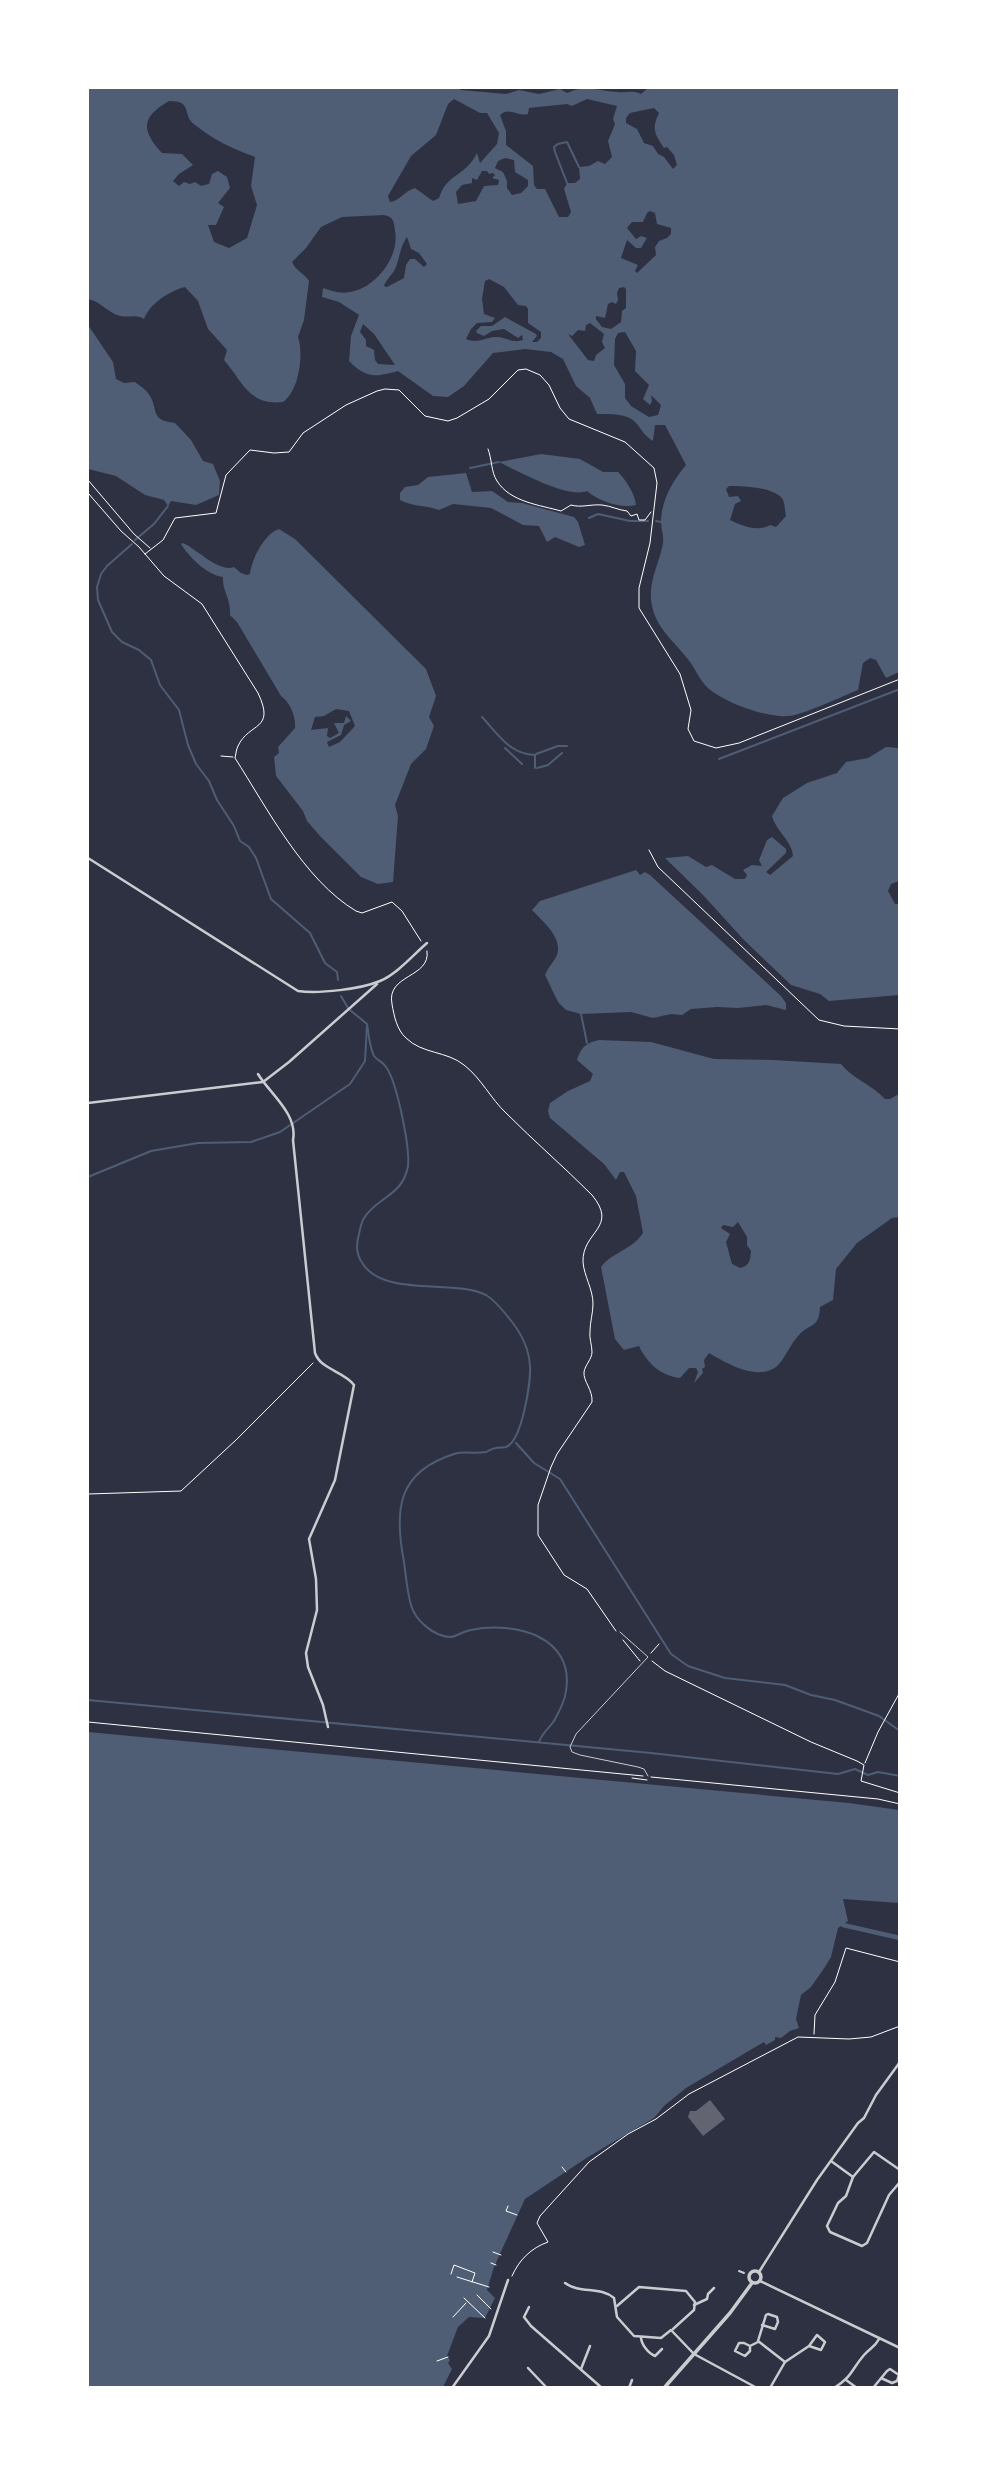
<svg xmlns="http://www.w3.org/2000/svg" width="987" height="2475" viewBox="0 0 987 2475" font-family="'Public Sans',sans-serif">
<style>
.water{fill:#4f5d75;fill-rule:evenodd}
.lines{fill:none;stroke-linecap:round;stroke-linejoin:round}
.stream{stroke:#4f5d75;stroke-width:2}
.canal{stroke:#4f5d75;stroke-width:4.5}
.building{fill:#626471}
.path{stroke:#fff;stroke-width:1}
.service{stroke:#caccd0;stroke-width:1}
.pedestrian{stroke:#caccd0;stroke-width:2}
.minor{stroke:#caccd0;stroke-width:2.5}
.tertiary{stroke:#caccd0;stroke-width:3.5}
</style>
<rect width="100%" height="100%" fill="#2d3142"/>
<g class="water">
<path d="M88 88H458L461 90 506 94 519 90 539 94 560 89 567 93C585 84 599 91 618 92 627 93 632 90 641 94L648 88H899V672L886 678 876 660 870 658 863 663 858 690C843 696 801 716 788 716 766 718 719 701 705 685 698 677 694 666 687 658 674 642 656 627 652 606 647 583 659 565 663 543 664 536 661 529 661 522 661 501 673 480 686 465L665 425H655L653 441C645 436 643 432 637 424 629 413 610 414 597 414L590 398 576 386 563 359 551 352 525 349 493 353 464 386 448 397 433 396 398 371C375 377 367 379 349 361L351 336 359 315 339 302 322 297 323 288C332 291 340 294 350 292 376 288 400 256 395 231 394 222 394 217 384 215L342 217 321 227 306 248 292 262C296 271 304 273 309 281L304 320 298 337C304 354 299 391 283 402 249 406 243 382 224 360L227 350 208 329 198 301 185 287C170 291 150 303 144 319 135 314 129 318 120 316 108 313 100 301 88 299ZM454 99 480 113H487L499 133 497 144 480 163 477 153C465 177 447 173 439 198L433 201 415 188C404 191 400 201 390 202L388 196 411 156 436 135 448 104ZM587 99 617 106 613 119 615 124 608 141 612 157 605 164 598 161 589 166 579 167 580 179 575 183H567L564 189 571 212 568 217H559L545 189H537L534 185 533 166 506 145V131L500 115C509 106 518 117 528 114L529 108 567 104 572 106ZM169 101C194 101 181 115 195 125 215 141 232 148 255 157L251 186 257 205 247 238 229 248 214 242 208 225H216L224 207 218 203 230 188 227 177 218 171 212 174 209 184 201 186 195 182 190 184 184 182 179 186 173 181 179 174 193 165 182 154 162 153C141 130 141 117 169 101ZM654 108 659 113C651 129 655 134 664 148L667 147 674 155 677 165 673 169 664 157 658 154 653 146 644 143 637 129 626 123V118L630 113ZM505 158 514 160 515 172 528 180V186L521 193 512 195 507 188V181L503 172 495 168 498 161ZM482 171H487L489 174 493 173 495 175 492 178 499 180 498 185 484 186 476 201 458 204 456 192 462 185 472 183V178L477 180ZM650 211 655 213 657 224 671 228V234L667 238 659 241 655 247 656 255 637 273 635 271 638 265 621 258 627 240 636 248H641L647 238 641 236 636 239 627 228 632 222H643L647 213ZM407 237 411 249 419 253 427 264 424 267 415 259H410L406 265 404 278 387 287 384 286C386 280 391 276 394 271 400 260 399 248 407 237ZM489 279 504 287 518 305 526 306 528 309V323L541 332V338L537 342H532L537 336 536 334 505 317 492 326H481L476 331 477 333 484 336 492 331 504 329 518 338 522 335 523 340C512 344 505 336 495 337 484 338 477 344 466 339L471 329 477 323 492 322 495 318 484 314 482 299 485 281ZM624 287 626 289V308L622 311 621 322 611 329 602 327 596 319V316L605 318 608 304 612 302 616 304 618 300 617 293 619 288ZM590 323 604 334 602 342 605 348 596 355 594 361 588 360 568 334 572 336 578 330 585 331 586 325ZM363 324 374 334 395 365 378 364 375 360 374 350 366 346V340L360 332ZM625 332 636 351 635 371 649 385 643 399 650 405 652 401 651 395 661 405 658 415 649 417 631 406 625 398V384L614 365 615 339 618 333ZM729 486C742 486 776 487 783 500 785 505 785 512 786 516L776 527 770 525C758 532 742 526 730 520L735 504 741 501 738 496 729 497 726 489Z"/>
<path d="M88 325 113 362 116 379 124 383 135 382C139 385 145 389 148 393 160 409 148 420 175 423L191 440 203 461 213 464 220 481 219 495 196 505 171 501 168 506 164 500 145 495 116 476 88 469V461H90L88 459Z"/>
<path d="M541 454 580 459 603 472H618C626 480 635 494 636 505 621 509 598 501 587 491 568 499 518 471 499 462Z"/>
<path d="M466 473 472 492 492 491 508 502 522 503 574 517 578 522 585 545 579 547 555 537 547 542 539 526 523 525 491 508 453 504 439 510C426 505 413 507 400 500V493L405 487 418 485 428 477Z"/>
<path d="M279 529 295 539 426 669 436 696 429 717 434 726 426 749 411 764 395 805 398 816 393 882 378 884 361 877 320 836 307 821 303 811 276 776 274 757 279 753 278 747 295 728C296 717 290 702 281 696L237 622 230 615C231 598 222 591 223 577 208 576 188 556 181 544L183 543C197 549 219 573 234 567L241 573 247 575 250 574C251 560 265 533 279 529ZM336 709 349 711 355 726 340 742 329 747 327 742 341 735 344 725 351 721 346 716 344 723H334L339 733 330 738 327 736 328 728 311 730 315 717 324 716Z"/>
<path d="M886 747 899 748V881L891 884 888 891 895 904H899V995L829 1001 820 994 791 985 743 939 703 895 665 858 688 856 706 867 712 865 735 879H745L747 875 743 870 752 865 762 866 759 860 767 840 772 837 786 849V853L766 872 770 875 793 856C792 841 776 831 772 816L783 798 807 783 837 773 846 762 868 758Z"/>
<path d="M636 870 640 875 645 872 650 875 781 996 786 1003V1010L766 1005 738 1008 717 1007 691 1009 682 1015 671 1014 653 1018 631 1012 581 1014 566 1010 558 1002 545 975C548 967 554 962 557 955 563 937 542 921 532 910L540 901Z"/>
<path d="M599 1040 651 1042 714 1059 773 1060 841 1064C853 1079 871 1084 885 1099H890L899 1094V1217L892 1218 857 1243 836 1269 833 1300 820 1307C819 1329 811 1322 799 1335 790 1344 785 1359 776 1367 756 1381 726 1363 709 1353L704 1360 705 1367 702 1369 703 1373 694 1383 698 1372 696 1368H689L680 1378C661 1376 647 1363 639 1346L624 1350 615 1339 601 1267C612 1252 632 1250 643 1233L636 1196 624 1172H620L616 1180 604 1164 550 1118 548 1111 550 1103 568 1091 590 1081 593 1074 577 1060C581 1047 586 1043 599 1040ZM738 1222 747 1237V1245L751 1251C750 1260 750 1266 740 1268L732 1264 726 1242 730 1234 721 1228 723 1225 733 1227Z"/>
<polygon points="88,1732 849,1803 899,1810 899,1903 843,1899 848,1921 838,1928 831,1957 825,1967 811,1987 801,1995 796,2019 799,2028 790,2031 781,2038 775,2037 775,2040 766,2045 764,2042 686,2088 664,2106 654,2118 588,2157 525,2199 494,2267 487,2290 495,2298 485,2318 469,2317 458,2327 447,2356 450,2360 448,2363 452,2369 443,2387 88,2387"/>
</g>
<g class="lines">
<g class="stream">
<polyline points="567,183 555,152 554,147 558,144 567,142 579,167"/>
<polyline points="470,468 499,462"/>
<polyline points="589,518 598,514 630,521 648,521"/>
<polyline points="656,521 661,522"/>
<polyline points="135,540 154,524 168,506"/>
<polyline points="132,544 107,566 101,574 97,587 98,600 112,632 122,642 139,650 151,660 160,685 179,710 188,745 196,764 209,781 217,800 234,826 240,841 249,847 256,858 271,899 310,933 325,963 337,972 338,980"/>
<path d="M482 717C498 734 509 754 535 755V768"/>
<polyline points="505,748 522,764"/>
<polyline points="536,754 558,746 567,746"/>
<polyline points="719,759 900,689"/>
<polyline points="537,768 548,765 562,753"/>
<polyline points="341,996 348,1008"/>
<path d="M350 1010 367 1024C369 1035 369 1046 374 1056 377 1060 383 1062 386 1067 397 1082 410 1147 408 1166 403 1196 377 1197 364 1218 361 1223 360 1229 359 1234 356 1244 356 1255 363 1264 384 1297 454 1279 486 1295 496 1301 505 1313 512 1322 523 1336 529 1349 530 1366 531 1382 522 1441 506 1447 505 1448 497 1447 496 1448 492 1448 489 1451 486 1452 475 1454 464 1451 454 1454 397 1472 394 1510 404 1562 406 1576 407 1591 411 1605 415 1620 434 1637 451 1637 457 1636 464 1631 471 1630 514 1621 575 1636 566 1691 565 1700 559 1712 554 1721 549 1728 542 1733 539 1742"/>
<polyline points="581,1014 587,1043"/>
<polyline points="88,1177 151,1151 198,1143 251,1142 280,1132 350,1084 365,1061 367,1025"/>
<polyline points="516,1443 534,1463 560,1479 671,1654 688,1666 725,1678 785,1685 811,1695 835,1700 879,1716 900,1731"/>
<polyline points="88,1700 651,1753 838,1774 855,1769 868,1775 878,1772 900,1776"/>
</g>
<polyline class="canal" points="843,1925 900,1938"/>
</g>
<polygon class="building" points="710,2100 725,2119 703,2136 688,2117 690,2111 696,2111"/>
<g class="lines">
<g class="path">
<path d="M488 449C492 459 491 472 497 481 510 502 540 505 561 511L571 505C581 508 591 504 602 505 611 506 618 510 627 511L631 516 637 514 639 520H645L651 512"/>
<polyline points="88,480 134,534 150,548"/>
<path d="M88 493 121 531 139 547 164 576 202 604 258 693C276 731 249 722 238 746 236 750 236 754 235 758 267 808 304 880 356 911L362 913 392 902 402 911 421 941"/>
<polyline points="145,554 163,540 175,518 216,513 226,475 250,450 274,453 289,452 303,433 346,405 377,391 385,389 399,390 425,416 448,421 457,418 489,399 518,370 526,369 540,375 549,385 560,408 569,419 625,442 654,468 657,483 650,543 639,588 639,608 680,674 691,710 688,729 694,741 716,748 739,743 900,679"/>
<polyline points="221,756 233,757"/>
<polyline points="649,850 658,867 819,1020 844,1026 900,1029"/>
<path d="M427 951C431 978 386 974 392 1004 394 1016 397 1030 406 1038 422 1054 447 1051 464 1065 481 1078 491 1099 506 1113 534 1141 564 1167 592 1195 619 1228 582 1231 583 1262 584 1276 593 1289 593 1304 593 1313 590 1322 590 1331 589 1338 592 1345 592 1352 592 1359 585 1365 584 1372 583 1381 593 1390 592 1402L557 1454 551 1467 538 1505V1535L564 1575 587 1589 616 1631"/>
<polyline points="88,1494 181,1491 236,1440 313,1363"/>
<polyline points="623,1640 640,1661"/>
<polyline points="651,1653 659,1644"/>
<polyline points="652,1661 665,1671 811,1742 857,1761 864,1765 861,1781 900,1793"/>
<polyline points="88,1722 643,1776"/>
<polyline points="865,1763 878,1732 900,1692"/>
<polyline points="651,1777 878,1799 900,1804"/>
<polyline points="632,1778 647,1780"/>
<polyline points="814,2034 815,2015 835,1982 846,1948 900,1962"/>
<polyline points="562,2167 566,2172"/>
<polyline points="508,2206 506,2211 517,2215"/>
<polyline points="493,2252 501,2255"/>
<polyline points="491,2263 496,2265"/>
<polyline points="451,2274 454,2265 475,2273 472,2282"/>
<path d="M512 2276C519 2260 531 2248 548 2242L537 2223 540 2216 589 2162 628 2134 656 2119 689 2094 798 2037 849 2039 871 2037 900 2026"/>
<polyline points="457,2277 489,2287"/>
<polyline points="477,2295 491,2309"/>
<polyline points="464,2298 485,2318"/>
<polyline points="453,2317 466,2303"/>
<polyline points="437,2361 448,2357"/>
</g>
<polyline class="service" points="620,1632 648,1657 576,1734 570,1747 572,1752 580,1755 638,1767 644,1769 648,1776"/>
<polyline class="pedestrian" points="739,2271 744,2273"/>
<g class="minor">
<path d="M88 858 298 991C319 994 361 989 380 981 397 974 413 955 427 943"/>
<path d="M258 1074C270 1094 298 1114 293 1140L315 1353C321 1370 344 1371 354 1385L335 1480 309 1539 316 1579 317 1610 306 1653 308 1667 323 1705 328 1727"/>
<polyline points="88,1103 263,1082 289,1062 377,984"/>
<polyline points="831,2161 853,2177 874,2152 900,2170"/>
<polyline points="853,2177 846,2196 838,2203 827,2226 830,2232 862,2246 867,2243 889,2195 900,2182"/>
<polyline points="759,2272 817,2180 858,2123 864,2118 876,2095 900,2062"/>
<polyline points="760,2281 900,2348"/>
<path d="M565 2283C580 2294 600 2286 614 2298L617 2317 634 2336 661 2338 671 2330 694 2354 757 2388"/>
<polyline points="694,2305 707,2299 708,2294 714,2288"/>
<polyline points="617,2306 639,2287 686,2291 695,2302 694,2310 673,2329"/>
<polyline points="529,2307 524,2317 531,2326 602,2388"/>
<polyline points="762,2325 775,2329 778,2322 777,2317 768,2314 766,2315 758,2341 785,2362"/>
<path d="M641 2337C641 2344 648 2353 655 2356L662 2349"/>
<polyline points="750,2346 750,2351 745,2356 735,2351 739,2343 744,2343 750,2346 758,2342"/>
<polyline points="528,2368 547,2388"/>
<polyline points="581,2369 590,2346"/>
<polyline points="846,2380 857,2388"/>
<polyline points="452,2388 489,2336 508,2280"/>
<polyline points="629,2388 632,2380"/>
<polyline points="707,2388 709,2388"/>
<polyline points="770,2388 785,2362 809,2346 817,2335 825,2342 821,2350 809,2346"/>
<path d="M834 2388C853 2376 851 2370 864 2355 870 2348 875 2347 879 2339"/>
<polyline points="873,2388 887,2371 890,2369 899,2375 897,2381 892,2383 881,2378"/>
</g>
<g class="tertiary">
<circle cx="755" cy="2277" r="6"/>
<polyline points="664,2388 730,2313 752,2283"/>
</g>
</g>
<rect width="987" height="2475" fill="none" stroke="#ffffff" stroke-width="178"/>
</svg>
